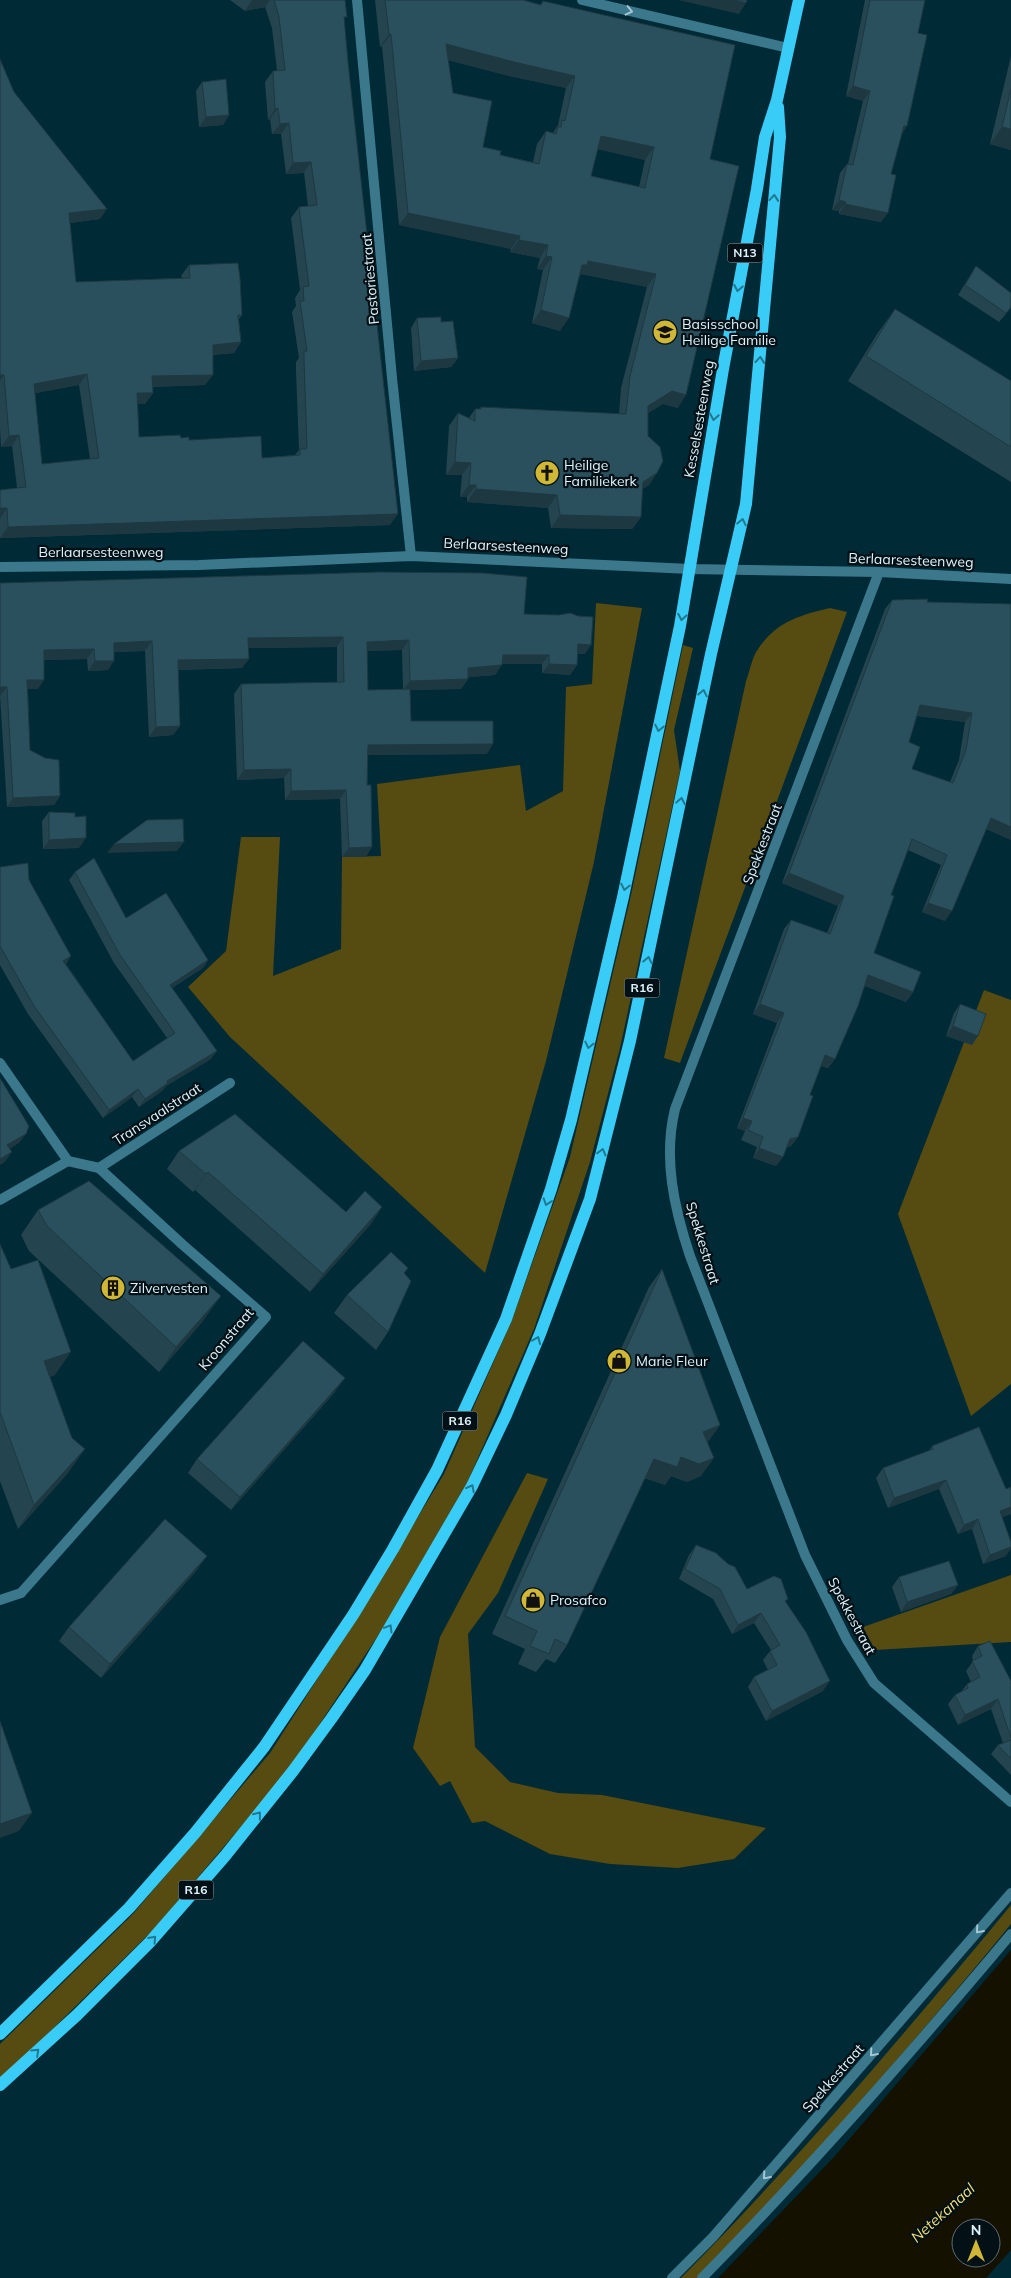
<svg xmlns="http://www.w3.org/2000/svg" width="1011" height="2278" viewBox="0 0 1011 2278" font-family="Mulish,sans-serif">
<style>
.green{fill:#564b11}
.water{fill:#151100;fill-rule:evenodd}
.lines{fill:none;stroke-linecap:round;stroke-linejoin:round}
.pedestrian{stroke:#3b788c;stroke-width:10}
.minor{stroke:#3b788c;stroke-width:10}
.tertiary{stroke:#3b788c;stroke-width:10}
.primary{stroke:#38ccf6;stroke-width:12}
.wall{fill:#244550;fill-rule:evenodd}
.shaded-wall{fill:#1d3841}
.building{fill:#2a505d;stroke:#1d3841;fill-rule:evenodd}
.oneway{stroke:#a5c8d4}
.oneway2{stroke:#207891}
.labels{text-anchor:middle;stroke-width:4.5;stroke-linejoin:round;paint-order:stroke}
.shield{fill:#031116;stroke:#9cafb6;stroke-width:1}
.shield-label{font-size:12px;font-weight:bold;fill:#def3fb}
.street-label{font-size:14px;fill:#def3fb;stroke:#031116}
.poi-label{font-size:14px;fill:#def3fb;stroke:#031116;text-anchor:start}
.water-label{font-size:15px;font-style:italic;fill:#f3de77;stroke:#031116}
</style>
<rect width="100%" height="100%" fill="#002a36"/>
<g class="green">
<polygon points="596,603 642,608 594,862 546,1061 485,1273 230,1037 188,987 226,951 241,837 280,837 273,976 341,949 342,857 381,856 377,784 520,765 526,811 563,791 566,687 592,684"/>
<path d="M830 608 847 612 680 1063 664 1058 746 681C750 671 752 657 758 649 776 622 800 615 830 608Z"/>
<polygon points="683,645 693,648 674,730 680,771 620,1048 590,1162 534,1329 468,1481 381,1631 290,1769 154,1929 0,2081 0,2044 132,1915 270,1753 357,1617 444,1474 512,1320 570,1157 631,895"/>
<polygon points="984,990 1011,1000 1011,1384 971,1416 898,1214"/>
<polygon points="527,1473 548,1479 498,1593 468,1634 475,1747 510,1782 558,1793 602,1795 766,1828 734,1859 678,1868 610,1864 550,1854 485,1821 472,1823 450,1781 440,1786 413,1748 440,1637"/>
<polygon points="1011,1575 1011,1642 875,1650 863,1627"/>
<path d="M1011 1905V1924C911 2046 807 2166 697 2278H681C798 2160 905 2033 1011 1905Z"/>
</g>
<path class="water" d="M1011 1950V2250L986 2278H718L835 2156ZM961 2228H991V2258H961Z"/>
<g class="lines">
<polyline class="pedestrian" points="0,1600 21,1593"/>
<g class="minor">
<polyline points="357,0 392,378 411,556"/>
<polyline points="582,0 788,48"/>
<path d="M879 572 675 1109C663 1158 674 1208 690 1256L805 1555 847 1640 874 1683 1011 1802"/>
<polyline points="0,1063 68,1161 99,1168 183,1245 266,1317 21,1593"/>
<polyline points="99,1168 230,1083"/>
<polyline points="0,1200 68,1161"/>
<polyline points="672,2278 713,2237 1011,1893"/>
<path d="M702 2278C810 2168 912 2052 1011 1934"/>
</g>
<polyline class="tertiary" points="0,567 199,565 411,556 690,569 879,572 1011,579"/>
<g class="primary">
<polyline points="0,2034 129,1908 195,1833 264,1747 353,1615 393,1549 437,1470 506,1319 551,1189 571,1120 623,897 680,626 723,369 757,189 765,137 777,100 799,0"/>
<polyline points="0,2085 77,2015 150,1942 225,1856 293,1771 331,1719 365,1670 472,1486 506,1415 540,1334 590,1199 630,1041 711,654 746,504 780,137 778,107"/>
</g>
</g>
<g class="wall">
<path d="M230 0H345L344 21 390 525 0 538V490L17 488 12 446 1 447 0 429V59L14 92 100 219 70 223 76 282 182 278 181 276 189 265 242 315 239 319 241 342 234 353 213 355 205 385 153 387V393L145 404H138L139 437 181 438 262 458 295 455 299 450 296 371V362L299 358 292 312 296 306 295 298 300 290 291 218 299 207 308 206 304 173 286 174 281 134H272L270 119 268 120 265 82 273 71H277L272 28 265 7 245 11ZM79 385 90 459 42 464 35 393Z"/>
<path d="M375 0H523L540 5 543 1 710 159 678 408 663 404 648 413V436L657 473 649 485 642 489 641 517 632 529 551 528 548 508 467 502V497H460L462 475H446L449 426 458 413 469 418 475 409H479L481 407 619 414 621 388 647 287 581 274 579 278 560 331 532 323 543 270 537 269 540 258 510 252 511 249 399 225 382 46 380 47ZM448 60 505 75 566 88 558 125 553 133 546 131 537 144 533 162 500 155 483 147 453 93ZM598 149 645 160 639 187 591 176Z"/>
<polygon points="865,0 926,0 925,0 918,33 901,135 891,174 881,222 839,214 839,211 832,210 840,173 847,164 848,164 863,101 846,96"/>
<polygon points="1011,56 1011,150 990,144"/>
<polygon points="202,82 229,115 223,125 199,127 196,91"/>
<polygon points="976,266 1011,308 999,322 958,295"/>
<polygon points="895,309 1011,381 1011,482 848,381 877,334"/>
<polygon points="417,318 441,322 458,358 451,367 414,371 411,328"/>
<path d="M0 583 524 614 585 654H578L577 665 570 675 542 673V664H502L495 675 468 677V679L461 689 410 690 411 721 487 754 368 755 366 857H342L340 799 285 800 284 778 237 780 234 694 241 684 337 682V647L248 648 242 668 178 670 180 726 173 735 149 737 145 651 114 652 108 670 88 671 87 659 44 660 38 689H28L30 750 60 796 54 805 7 807 0 696ZM402 650 403 689 368 690 367 651Z"/>
<path d="M892 600 927 602 1011 604V840L986 829 945 921 922 912 941 865 908 850 891 895 874 953 913 992 906 1002 865 986 835 1059 828 1068 821 1066 810 1095 798 1137 791 1146 786 1148 783 1157 776 1166 753 1158 757 1147 741 1140 745 1131 737 1128 777 1023 753 1014 784 929 791 920 827 933 838 906 782 883 885 609ZM917 716 965 722 959 760 950 782 912 769 909 742Z"/>
<polygon points="49,812 75,817 79,848 43,849 42,821"/>
<polygon points="0,867 29,880 71,956 66,964 133,1061 167,1038 114,963 69,880 75,872 126,918 208,960 203,968 172,988 211,1059 166,1086 162,1091 139,1107 132,1097 103,1118 28,1014 0,965"/>
<polygon points="960,1004 972,1045 946,1036 954,1013"/>
<polygon points="179,1151 346,1212 382,1207 370,1225 310,1292 195,1190 193,1192 167,1169"/>
<polygon points="38,1210 203,1321 159,1372 29,1251 21,1235"/>
<polygon points="0,1244 55,1375 50,1377 68,1473 18,1529 0,1481"/>
<polygon points="408,1268 404,1273 388,1332 376,1350 334,1313 347,1295"/>
<polygon points="662,1269 720,1425 707,1443 701,1476 687,1482 671,1476 665,1485 645,1478 567,1645 555,1663 546,1659 536,1672 518,1664 525,1649 492,1634 649,1287"/>
<polygon points="335,1392 231,1510 188,1473 197,1459"/>
<polygon points="932,1446 1006,1489 1011,1487 1011,1514 1002,1517 1006,1556 983,1564 972,1529 958,1534 939,1489 888,1508 876,1478 883,1468 929,1451"/>
<polygon points="696,1545 747,1589 786,1602 823,1691 766,1721 748,1687 754,1677 768,1670 763,1660 770,1651 771,1650 754,1623 732,1634 713,1599 679,1579 689,1555"/>
<polygon points="197,1570 101,1678 59,1641 69,1627"/>
<polygon points="899,1577 958,1585 951,1594 901,1612 892,1587"/>
<polygon points="978,1646 1011,1681 1011,1775 991,1754 998,1745 1003,1743 991,1709 958,1725 948,1704 955,1695 961,1692 967,1684 971,1682 966,1671 973,1661 972,1656"/>
</g>
<g class="shaded-wall">
<polygon points="252,0 270,0 265,7 245,11"/>
<polygon points="678,0 733,0 746,3 739,14"/>
<polygon points="389,34 391,34 382,46 380,47"/>
<polygon points="446,44 575,76 566,88 505,75 437,57"/>
<polygon points="853,86 870,91 863,101 846,96"/>
<polygon points="278,108 270,119 268,120 275,109"/>
<polygon points="229,115 223,125 199,127 206,117"/>
<polygon points="289,123 281,134 272,134 280,124"/>
<polygon points="904,126 907,126 901,136"/>
<polygon points="1002,127 1011,129 1011,150 990,144"/>
<polygon points="601,136 654,147 645,160 592,148"/>
<polygon points="311,162 304,173 286,174 293,163"/>
<polygon points="839,200 846,202 839,211 832,210"/>
<polygon points="845,204 888,213 881,222 839,214"/>
<polygon points="107,209 100,219 61,224 69,213"/>
<polygon points="408,213 520,236 511,249 399,225"/>
<polygon points="519,240 548,245 540,258 510,252"/>
<polygon points="546,256 552,257 543,270 537,269"/>
<polygon points="588,261 656,274 647,287 581,274 578,278 582,265"/>
<polygon points="541,310 569,318 560,331 532,323"/>
<polygon points="241,342 234,353 205,355 213,345"/>
<polygon points="458,358 451,367 414,371 421,361"/>
<polygon points="87,374 79,385 26,395 34,384"/>
<polygon points="0,375 4,375 0,381"/>
<polygon points="213,375 205,385 145,387 152,376"/>
<polygon points="672,391 686,395 678,408 663,404 639,418 648,406"/>
<polygon points="137,393 153,393 145,404 130,404"/>
<polygon points="19,435 12,446 1,447 9,436"/>
<polygon points="455,462 471,463 462,475 446,475"/>
<polygon points="657,473 649,485 634,495 643,482"/>
<polygon points="469,485 476,485 467,497 460,497"/>
<polygon points="476,489 557,495 548,508 467,502"/>
<polygon points="0,508 7,508 0,519"/>
<polygon points="398,514 390,525 0,538 8,527"/>
<polygon points="560,515 641,517 632,529 551,528"/>
<polygon points="343,637 337,647 242,648 248,638"/>
<polygon points="409,640 402,650 360,651 367,642"/>
<polygon points="152,641 145,651 107,652 114,643"/>
<polygon points="578,644 591,645 585,654 571,654"/>
<polygon points="94,649 87,659 38,660 44,650"/>
<polygon points="503,655 549,655 542,664 496,664"/>
<polygon points="249,659 242,668 171,670 178,660"/>
<polygon points="95,661 114,661 108,670 88,671"/>
<polygon points="549,664 577,665 570,675 542,673"/>
<polygon points="502,665 495,675 461,678 468,668"/>
<polygon points="468,679 461,689 403,690 410,681"/>
<polygon points="27,680 44,680 38,689 21,689"/>
<polygon points="0,687 7,687 0,696"/>
<polygon points="920,705 972,713 965,722 913,715"/>
<polygon points="180,726 173,735 149,737 156,727"/>
<polygon points="493,744 487,754 361,755 368,745"/>
<polygon points="291,769 284,778 237,780 244,770"/>
<polygon points="346,790 340,799 285,800 291,791"/>
<polygon points="60,796 54,805 7,807 13,798"/>
<polygon points="991,818 1011,827 1011,840 984,828"/>
<polygon points="86,838 79,848 43,849 49,840"/>
<polygon points="184,842 177,851 107,853 114,844"/>
<polygon points="372,847 366,857 342,857 349,848"/>
<polygon points="789,873 844,896 838,906 782,883"/>
<polygon points="928,903 952,911 945,921 922,912"/>
<polygon points="71,956 65,964 63,961"/>
<polygon points="208,960 203,968 164,993 170,985"/>
<polygon points="868,975 913,992 906,1002 862,985"/>
<polygon points="760,1004 784,1013 777,1023 753,1014"/>
<polygon points="953,1026 978,1036 972,1045 946,1036"/>
<polygon points="217,1051 211,1059 166,1086 162,1091 139,1107 145,1099 167,1081"/>
<polygon points="825,1055 835,1059 828,1068 818,1065"/>
<polygon points="138,1089 132,1097 103,1118 109,1110"/>
<polygon points="743,1118 752,1121 745,1131 737,1128"/>
<polygon points="26,1134 19,1143 0,1155 7,1145"/>
<polygon points="798,1137 791,1146 783,1149 790,1139"/>
<polygon points="759,1148 783,1157 776,1166 753,1158"/>
<polygon points="12,1152 5,1162 0,1165 0,1159"/>
<polygon points="208,1172 195,1190 193,1192 206,1174"/>
<polygon points="382,1207 370,1225 310,1292 323,1274"/>
<polygon points="221,1296 203,1321 159,1372 176,1347"/>
<polygon points="71,1352 55,1375 28,1385 44,1361"/>
<polygon points="345,1378 335,1392 231,1510 240,1497"/>
<polygon points="720,1425 707,1443 703,1432"/>
<polygon points="85,1449 68,1473 18,1529 34,1505"/>
<polygon points="681,1457 714,1458 701,1476 687,1482 671,1476 665,1485 641,1477 654,1459"/>
<polygon points="946,1480 939,1489 888,1508 894,1498"/>
<polygon points="1011,1507 1011,1514 994,1520 1000,1511"/>
<polygon points="978,1519 972,1529 958,1534 964,1525"/>
<polygon points="1011,1547 1011,1549 1006,1556 983,1564 990,1555"/>
<polygon points="207,1556 197,1570 101,1678 110,1664"/>
<polygon points="958,1585 951,1594 901,1612 907,1602"/>
<polygon points="761,1613 754,1623 732,1634 738,1625"/>
<polygon points="830,1681 823,1691 766,1721 772,1711"/>
<polygon points="998,1699 991,1709 958,1725 965,1715"/>
<polygon points="32,1813 19,1831 0,1838 0,1824"/>
</g>
<g class="building">
<path d="M274 0H345L347 17H344L348 62 398 514 8 527 7 508H0V490L26 487 19 435 9 436 4 375H0V59L14 92 107 209 69 213 76 282 190 278 189 265 238 263 240 278 242 315H238L241 342 213 345V375L152 376 153 393H137L139 437 180 435 181 438 189 437V440L261 436 262 458 300 455V449H306L307 446 304 360V351H307L300 301H304L303 287 309 286 299 207 317 205 311 162 293 163 289 123 280 124 278 108 275 109 273 71 285 70 279 17ZM87 374 99 458 42 464 34 384Z"/>
<path d="M385 0H523L541 5 543 1 735 45 710 159 739 166 686 395 672 391 648 406V436L660 447 663 461 657 473 643 482 641 517 560 515 557 495 476 489V485H469L471 463 455 462 458 413 475 421V409H481V407L626 414 630 376 656 274 588 261 587 265H582L569 318 541 310 552 257 546 256 548 245 519 240 520 236 408 213 391 34H389ZM446 44 514 62 575 76 565 121 562 120 561 127H558L556 134 546 131 539 164 500 155 501 151 483 147 492 101 453 93ZM601 136 654 147 645 188 591 176Z"/>
<polygon points="733,0 747,0 746,3"/>
<polygon points="870,0 925,0 918,33 927,35 907,126 904,126 891,174 896,175 888,213 845,204 846,202 839,200 847,164 853,165 870,91 853,86"/>
<polygon points="226,79 229,115 206,117 202,82"/>
<polygon points="1011,89 1011,129 1002,127"/>
<polygon points="976,266 1011,293 1011,307 1006,313 965,285"/>
<polygon points="895,309 1011,381 1011,447 866,356"/>
<polygon points="441,317 441,322 453,321 458,358 421,361 417,318"/>
<polygon points="380,572 483,573 527,577 524,614 559,615 570,613 578,616 593,617 591,645 578,644 577,665 549,664 549,655 503,655 502,665 468,668 468,679 410,681 409,640 367,642 368,690 410,689 411,721 493,721 493,744 368,745 367,785 371,785 372,847 349,848 346,790 291,791 291,769 244,770 241,684 344,682 343,637 248,638 249,659 178,660 180,726 156,727 152,641 114,643 114,661 95,661 94,649 44,650 44,680 27,680 30,750 45,758 59,760 60,796 13,798 7,687 0,687 0,583"/>
<path d="M928 599 927 602 1011 604V827L991 818 952 911 928 903 947 855 912 839 891 895 894 896 874 953 921 972 913 992 868 975 858 1006 835 1059 825 1055 810 1095 813 1096 798 1137 790 1139 783 1157 759 1148 763 1137 748 1130 752 1121 743 1118 784 1013 760 1004 791 920 830 934 844 896 789 873 892 600ZM920 705 972 713 966 750 953 783 912 769 920 747 909 742Z"/>
<polygon points="49,812 75,813 75,817 86,816 86,838 49,840"/>
<polygon points="183,819 184,842 114,844 147,820"/>
<polygon points="94,858 126,918 166,893 208,960 170,985 217,1051 167,1081 168,1083 145,1099 138,1089 109,1110 34,1006 0,946 0,867 28,863 29,880 71,956 63,961 133,1061 175,1033 120,955 75,872"/>
<polygon points="960,1004 986,1014 978,1036 953,1026"/>
<polygon points="0,1078 29,1126 26,1134 7,1145 12,1152 0,1159"/>
<polygon points="235,1114 346,1212 365,1191 382,1207 323,1274 208,1172 206,1174 179,1151"/>
<polygon points="89,1181 221,1296 176,1347 47,1226 38,1210"/>
<polygon points="0,1244 11,1269 38,1260 71,1352 44,1361 72,1438 85,1449 34,1505 0,1412"/>
<polygon points="391,1252 408,1268 404,1273 411,1281 388,1332 347,1295"/>
<polygon points="662,1269 720,1425 703,1432 714,1458 699,1464 681,1457 677,1467 654,1459 567,1645 555,1639 549,1654 530,1646 537,1631 505,1616"/>
<polygon points="303,1341 345,1378 240,1497 197,1459"/>
<polygon points="979,1427 1006,1489 1011,1487 1011,1507 1000,1511 1011,1542 1011,1547 990,1555 978,1519 964,1525 946,1480 894,1498 883,1468 933,1449 932,1446"/>
<polygon points="165,1519 207,1556 110,1664 69,1627"/>
<polygon points="696,1545 716,1553 728,1564 735,1567 747,1589 774,1576 781,1579 788,1599 785,1601 806,1632 830,1681 772,1711 754,1677 777,1665 770,1651 780,1645 761,1613 738,1625 720,1589 685,1569"/>
<polygon points="949,1561 958,1585 907,1602 899,1577"/>
<polygon points="990,1641 1011,1681 1011,1738 998,1699 965,1715 955,1695 968,1688 967,1684 980,1677 972,1661 982,1656 978,1646"/>
<polygon points="0,1721 32,1813 0,1824"/>
<polygon points="1011,1740 1011,1759 998,1745"/>
</g>
<defs><path id="oneway-chevron" d="M-2-3.5L2.5 0L-2 3.5" fill="none" stroke-width="1.6" stroke-linecap="round" stroke-linejoin="round" transform="scale(1.25)"/></defs>
<g class="oneway">
<use href="#oneway-chevron" transform="translate(629 11) rotate(13)"/>
<use href="#oneway-chevron" transform="translate(979 1930) rotate(131)"/>
<use href="#oneway-chevron" transform="translate(873 2053) rotate(131)"/>
<use href="#oneway-chevron" transform="translate(766 2176) rotate(131)"/>
</g>
<g class="oneway2">
<use href="#oneway-chevron" transform="translate(774 198) rotate(-85)"/>
<use href="#oneway-chevron" transform="translate(738 288) rotate(101)"/>
<use href="#oneway-chevron" transform="translate(760 360) rotate(-85)"/>
<use href="#oneway-chevron" transform="translate(714 417) rotate(100)"/>
<use href="#oneway-chevron" transform="translate(742 522) rotate(-78)"/>
<use href="#oneway-chevron" transform="translate(682 617) rotate(100)"/>
<use href="#oneway-chevron" transform="translate(703 693) rotate(-78)"/>
<use href="#oneway-chevron" transform="translate(659 728) rotate(102)"/>
<use href="#oneway-chevron" transform="translate(681 801) rotate(-79)"/>
<use href="#oneway-chevron" transform="translate(625 887) rotate(102)"/>
<use href="#oneway-chevron" transform="translate(648 960) rotate(-78)"/>
<use href="#oneway-chevron" transform="translate(589 1045) rotate(103)"/>
<use href="#oneway-chevron" transform="translate(602 1152) rotate(-75)"/>
<use href="#oneway-chevron" transform="translate(547 1202) rotate(109)"/>
<use href="#oneway-chevron" transform="translate(537 1340) rotate(-68)"/>
<use href="#oneway-chevron" transform="translate(471 1488) rotate(-62)"/>
<use href="#oneway-chevron" transform="translate(389 1628) rotate(-59)"/>
<use href="#oneway-chevron" transform="translate(258 1815) rotate(-52)"/>
<use href="#oneway-chevron" transform="translate(153 1939) rotate(-48)"/>
<use href="#oneway-chevron" transform="translate(36 2052) rotate(-43)"/>
</g>
<defs>
<symbol id="school-disc" viewBox="-11 -11 22 22"><circle r="9.5" fill="#d0b736" stroke="#031116"/><path d="M0-5L7-2L0 1L-7-2ZM-4 1L0 2.5L4 1V4Q0 6-4 4Z" fill="#111"/></symbol>
<symbol id="church-disc" viewBox="-11 -11 22 22"><circle r="9.5" fill="#d0b736" stroke="#031116"/><path d="M-1.2-6h2.4v3.5h3.3v2.4h-3.3V6h-2.4V-.1h-3.3v-2.4h3.3Z" fill="#111"/></symbol>
<symbol id="building-disc" viewBox="-11 -11 22 22"><circle r="9.5" fill="#d0b736" stroke="#031116"/><path d="M-4-6H4V6H1V3H-1V6H-4ZM-2.5-4.3h1.7v1.8h-1.7ZM.8-4.3h1.7v1.8H.8ZM-2.5-1h1.7V.8h-1.7ZM.8-1h1.7V.8H.8Z" fill="#111"/></symbol>
<symbol id="shop-disc" viewBox="-11 -11 22 22"><circle r="9.5" fill="#d0b736" stroke="#031116"/><path d="M-5-2.5h2.3a2.7 3.5 0 0 1 5.4 0H5L5.5 6h-11ZM-1.5-2.5h3a1.5 2.3 0 0 0-3 0Z" fill="#111"/></symbol>
</defs>
<g fill-rule="evenodd">
<use href="#school-disc" x="651" y="318" width="28" height="28"/>
<use href="#church-disc" x="533" y="459" width="28" height="28"/>
<use href="#building-disc" x="99" y="1274" width="28" height="28"/>
<use href="#shop-disc" x="605" y="1347" width="28" height="28"/>
<use href="#shop-disc" x="519" y="1586" width="28" height="28"/>
</g>
<g class="labels">
<g class="shield">
<rect x="727.5" y="243.5" width="35" height="19" rx="4"/>
<rect x="624.5" y="978.5" width="35" height="19" rx="4"/>
<rect x="442.5" y="1411.5" width="35" height="19" rx="4"/>
<rect x="178.5" y="1880.5" width="35" height="19" rx="4"/>
</g>
<g class="shield-label">
<text x="745" y="257">N13</text>
<text x="642" y="992">R16</text>
<text x="460" y="1425">R16</text>
<text x="196" y="1894">R16</text>
</g>
<g class="street-label">
<text transform="translate(370 279) rotate(-95)" y="5">Pastoriestraat</text>
<text transform="translate(699 419) rotate(-80)" y="5">Kesselsesteenweg</text>
<text transform="translate(506 546) rotate(3)" y="5">Berlaarsesteenweg</text>
<text x="101" y="557">Berlaarsesteenweg</text>
<text transform="translate(911 560) rotate(2)" y="5">Berlaarsesteenweg</text>
<text transform="translate(762 844) rotate(-69)" y="5">Spekkestraat</text>
<text transform="translate(157 1114) rotate(-33)" y="5">Transvaalstraat</text>
<text transform="translate(703 1243) rotate(73)" y="5">Spekkestraat</text>
<text transform="translate(226 1339) rotate(-50)" y="5">Kroonstraat</text>
<text transform="translate(852 1616) rotate(62)" y="5">Spekkestraat</text>
<text transform="translate(833 2078) rotate(-49)" y="5">Spekkestraat</text>
</g>
<g class="poi-label">
<text x="682" y="329">Basisschool<tspan x="682" dy="16">Heilige Familie</tspan></text>
<text x="564" y="470">Heilige<tspan x="564" dy="16">Familiekerk</tspan></text>
<text x="130" y="1293">Zilvervesten</text>
<text x="636" y="1366">Marie Fleur</text>
<text x="550" y="1605">Prosafco</text>
</g>
<g class="water-label">
<text transform="translate(943 2213) rotate(-42)" y="5">Netekanaal</text>
</g>
</g>
<g transform="translate(976 2243)"><circle r="24" fill="#031116" stroke="#5b6b72"/>
<path d="M0-4L9 19L0 12L-9 19Z" fill="#d0b736"/>
<text y="-8" font-size="14" font-weight="bold" text-anchor="middle" fill="#def3fb">N</text>
</g>
</svg>
